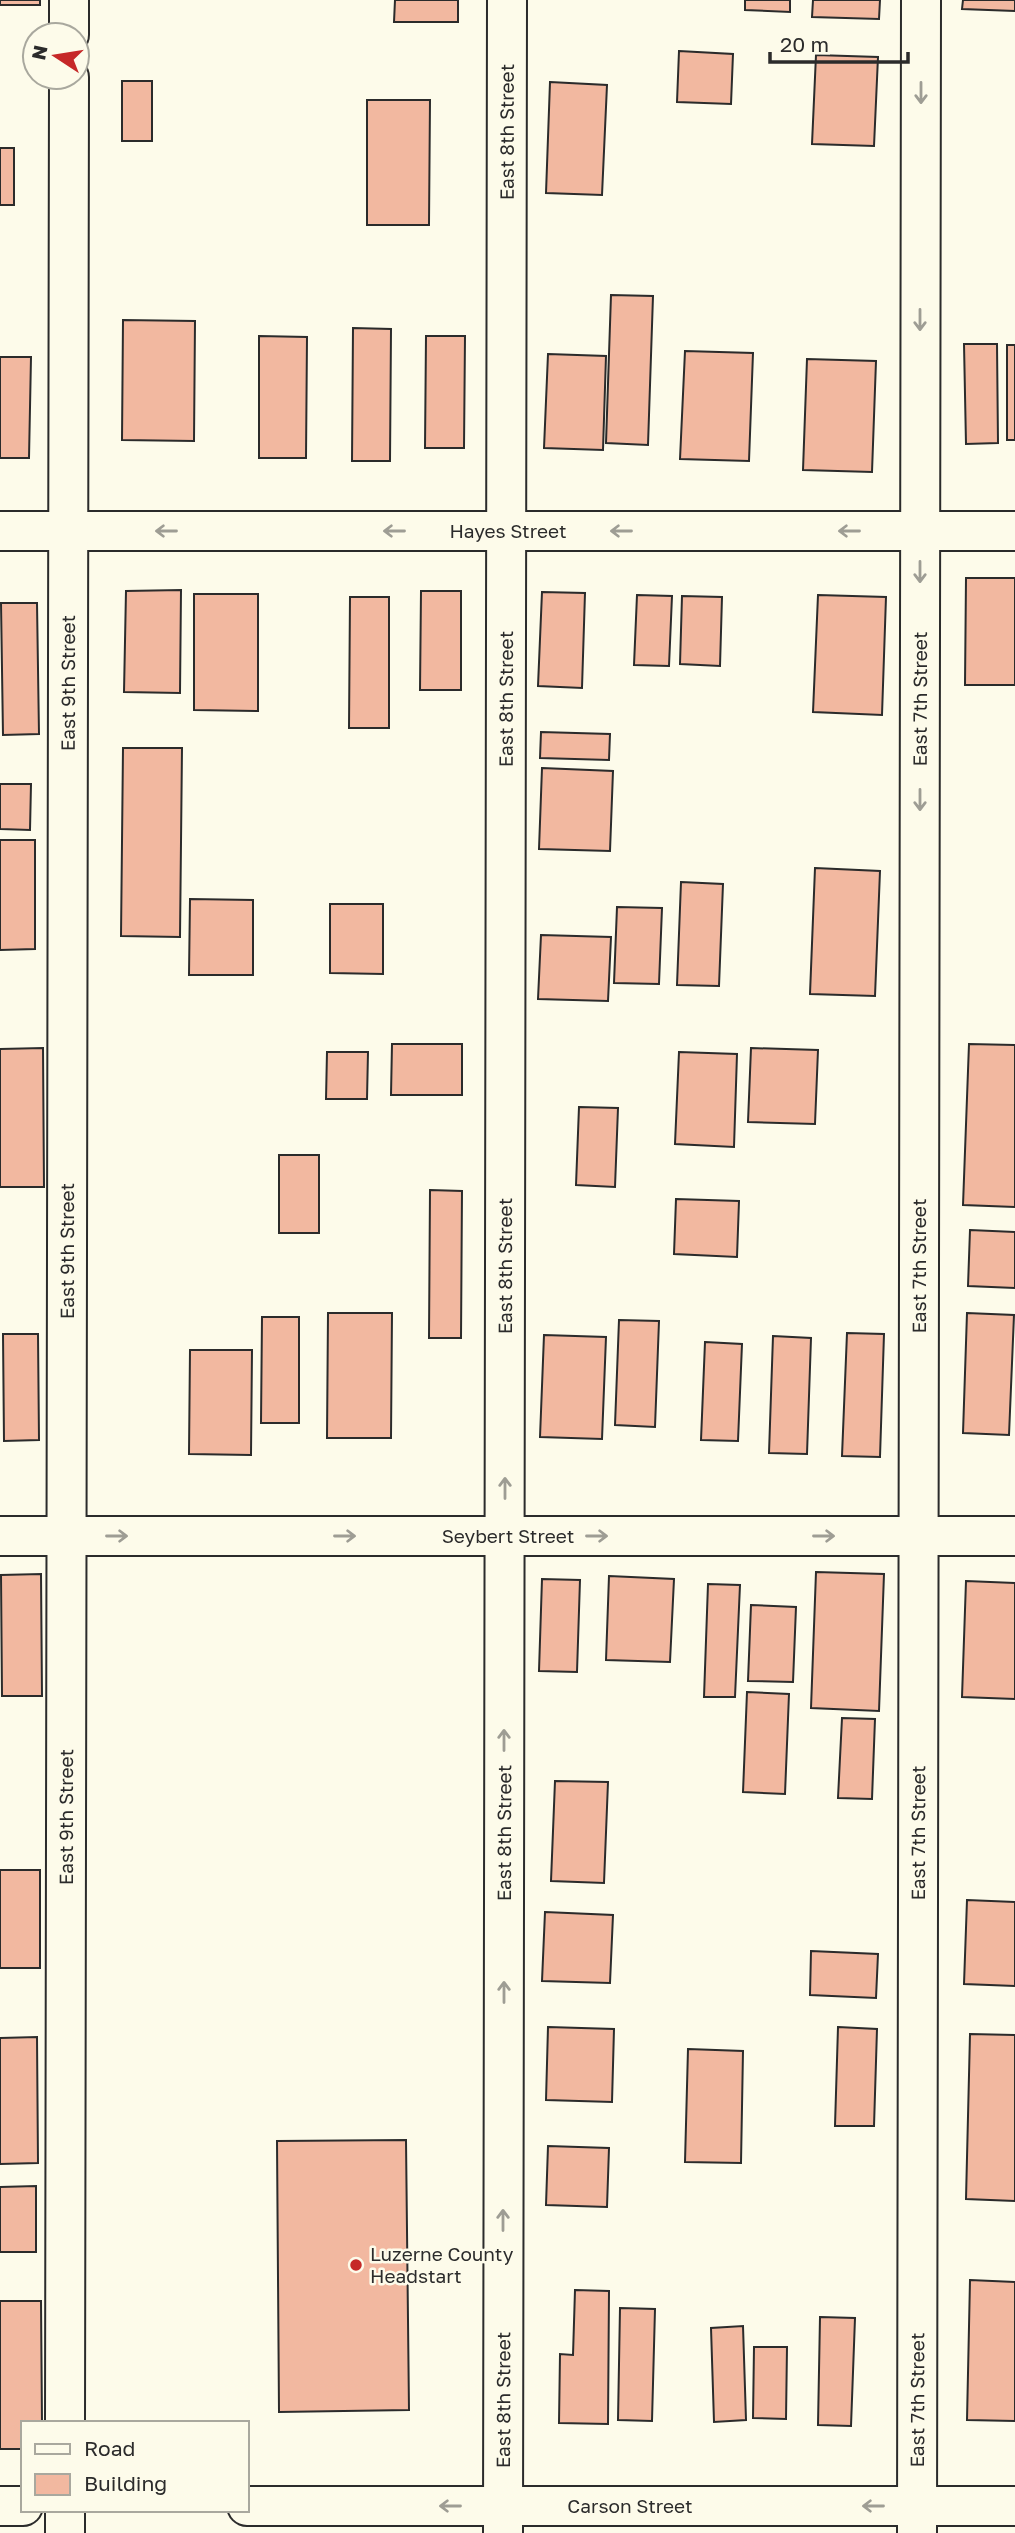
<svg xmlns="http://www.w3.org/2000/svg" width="1015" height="2533" viewBox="0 0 1015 2533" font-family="'Golos Text',sans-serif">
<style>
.building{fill:#f2b8a0;stroke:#2b2b2b;stroke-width:2}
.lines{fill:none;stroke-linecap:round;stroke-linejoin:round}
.street-casing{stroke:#2b2b2b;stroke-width:42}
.street{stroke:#fdfbea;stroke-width:38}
.oneway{stroke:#9e9d94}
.poi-dot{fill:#c62828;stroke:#fdfbea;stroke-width:2.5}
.labels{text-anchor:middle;stroke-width:5;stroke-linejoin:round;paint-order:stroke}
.street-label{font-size:19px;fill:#2b2b2b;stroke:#fdfbea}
.poi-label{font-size:19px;fill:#2b2b2b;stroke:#fdfbea;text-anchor:start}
</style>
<rect width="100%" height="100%" fill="#fdfbea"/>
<g class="building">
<rect x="0" y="0" width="40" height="5"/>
<polygon points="395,0 458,0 458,22 394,22"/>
<polygon points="745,0 790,0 790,12 745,10"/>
<polygon points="813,0 880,0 879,19 812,17"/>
<polygon points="963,0 1015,0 1015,11 962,9"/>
<polygon points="679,51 733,54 731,104 677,102"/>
<polygon points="816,55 878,57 874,146 812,144"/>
<rect x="122" y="81" width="30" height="60"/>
<polygon points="550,82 607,85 602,195 546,193"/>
<polygon points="367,100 430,100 429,225 367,225"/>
<rect x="0" y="148" width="14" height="57"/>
<polygon points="611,295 653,296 648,445 606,443"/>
<polygon points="123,320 195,321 194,441 122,440"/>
<polygon points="353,328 391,329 390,461 352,461"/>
<polygon points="259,336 307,337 306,458 259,458"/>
<polygon points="426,336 465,336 464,448 425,448"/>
<polygon points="964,344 997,344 998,443 966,444"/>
<rect x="1007" y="345" width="8" height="95"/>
<polygon points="685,351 753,353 749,461 680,459"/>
<polygon points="548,354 606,356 603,450 544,448"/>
<polygon points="0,357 31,357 29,458 0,458"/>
<polygon points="807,359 876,361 872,472 803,470"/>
<polygon points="966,578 1015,578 1015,685 965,685"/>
<polygon points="181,590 180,693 124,692 126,591"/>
<polygon points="421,591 461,591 461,690 420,690"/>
<polygon points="542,592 585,593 582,688 538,686"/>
<polygon points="194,594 258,594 258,711 194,710"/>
<polygon points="637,595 672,596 669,666 634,665"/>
<polygon points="818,595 886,597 882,715 813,712"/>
<polygon points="682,596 722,597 720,666 680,664"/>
<polygon points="350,597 389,597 389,728 349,728"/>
<polygon points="1,603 37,603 39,734 3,735"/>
<polygon points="541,732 610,734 609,760 540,758"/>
<polygon points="123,748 182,748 180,937 121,936"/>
<polygon points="542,768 613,771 610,851 539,849"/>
<polygon points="0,784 31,784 30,830 0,829"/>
<polygon points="0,840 35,840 35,949 0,950"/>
<polygon points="815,868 880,871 875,996 810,994"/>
<polygon points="681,882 723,884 719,986 677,985"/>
<polygon points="190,899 253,900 253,975 189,975"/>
<polygon points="330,904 383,904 383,974 330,973"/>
<polygon points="617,907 662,908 659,984 614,983"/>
<polygon points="541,935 611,937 608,1001 538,999"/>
<polygon points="392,1044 462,1044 462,1095 391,1095"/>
<polygon points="969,1044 1015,1045 1015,1207 963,1205"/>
<polygon points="43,1048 44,1187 0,1187 0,1049"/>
<polygon points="751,1048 818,1050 815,1124 748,1122"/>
<polygon points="327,1052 368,1052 367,1099 326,1099"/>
<polygon points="679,1052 737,1054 734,1147 675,1144"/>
<polygon points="579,1107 618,1108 615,1187 576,1185"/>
<rect x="279" y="1155" width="40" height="78"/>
<polygon points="430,1190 462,1191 461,1338 429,1338"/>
<polygon points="676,1199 739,1201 737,1257 674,1254"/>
<polygon points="970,1230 1015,1232 1015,1288 968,1286"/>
<polygon points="328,1313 392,1313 391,1438 327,1438"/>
<polygon points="967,1313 1014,1315 1009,1435 963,1433"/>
<polygon points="262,1317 299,1317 299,1423 261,1423"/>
<polygon points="619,1320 659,1321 655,1427 615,1425"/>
<polygon points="847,1333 884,1334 880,1457 842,1456"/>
<polygon points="3,1334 38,1334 39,1440 4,1441"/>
<polygon points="544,1335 606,1337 602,1439 540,1437"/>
<polygon points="773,1336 811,1338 807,1454 769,1453"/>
<polygon points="705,1342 742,1344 738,1441 701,1440"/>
<polygon points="190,1350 252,1350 251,1455 189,1454"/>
<polygon points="816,1572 884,1574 879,1711 811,1708"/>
<polygon points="41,1574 42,1696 2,1696 1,1575"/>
<polygon points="609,1576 674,1579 670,1662 606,1660"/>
<polygon points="542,1579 580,1580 577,1672 539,1671"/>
<polygon points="966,1581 1015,1583 1015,1699 962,1697"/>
<polygon points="708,1584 740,1585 735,1697 704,1697"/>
<polygon points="751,1605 796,1607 793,1682 748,1681"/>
<polygon points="747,1692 789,1694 785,1794 743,1792"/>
<polygon points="842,1718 875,1719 872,1799 838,1798"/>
<polygon points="555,1781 608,1782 604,1883 551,1881"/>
<rect x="0" y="1870" width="40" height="98"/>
<polygon points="967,1900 1015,1902 1015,1986 964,1984"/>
<polygon points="545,1912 613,1915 610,1983 542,1981"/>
<polygon points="811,1951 878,1954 876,1998 810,1995"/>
<polygon points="548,2027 614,2029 612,2102 546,2100"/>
<polygon points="838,2027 877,2029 874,2126 835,2126"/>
<polygon points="970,2034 1015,2035 1015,2201 966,2199"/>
<polygon points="37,2037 38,2163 0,2164 0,2038"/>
<polygon points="688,2049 743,2051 741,2163 685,2162"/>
<polygon points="406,2140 409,2410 279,2412 277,2141"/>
<polygon points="548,2146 609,2148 607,2207 546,2205"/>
<polygon points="36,2186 36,2252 0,2252 0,2187"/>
<polygon points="970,2280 1015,2282 1015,2421 967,2420"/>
<polygon points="575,2290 609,2291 608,2424 559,2423 560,2354 573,2355"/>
<polygon points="0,2301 41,2301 42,2423 23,2423 23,2449 0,2449"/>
<polygon points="620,2308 655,2309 652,2421 618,2420"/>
<polygon points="820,2317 855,2318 851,2426 818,2425"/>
<polygon points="743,2326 746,2420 714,2422 711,2328"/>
<polygon points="754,2347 787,2347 786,2419 753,2418"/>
</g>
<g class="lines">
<defs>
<g id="street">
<polyline points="69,35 69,0"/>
<path id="s1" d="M0 531H1015"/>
<path id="s2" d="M0 1536H1015"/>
<path id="s3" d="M65 2423 69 77"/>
<polyline points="0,2506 23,2506"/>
<path id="s4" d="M247 2506H1015"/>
<polyline points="65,2533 65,2510"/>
<path id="s5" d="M503 2533 507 0"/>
<path id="s6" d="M917 2533 921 0"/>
</g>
</defs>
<use href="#street" class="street-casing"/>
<use href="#street" class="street"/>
</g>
<defs><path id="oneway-shaft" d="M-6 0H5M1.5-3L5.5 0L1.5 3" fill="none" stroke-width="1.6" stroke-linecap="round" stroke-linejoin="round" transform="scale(1.75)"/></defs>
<g class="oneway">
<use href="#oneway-shaft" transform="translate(921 93) rotate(90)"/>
<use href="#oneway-shaft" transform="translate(920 320) rotate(90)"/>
<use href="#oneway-shaft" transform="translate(166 531) rotate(-180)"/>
<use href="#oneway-shaft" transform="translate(394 531) rotate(-180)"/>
<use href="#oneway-shaft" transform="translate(621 531) rotate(180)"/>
<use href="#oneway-shaft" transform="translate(849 531) rotate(180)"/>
<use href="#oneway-shaft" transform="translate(920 572) rotate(90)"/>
<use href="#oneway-shaft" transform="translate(920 800) rotate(90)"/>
<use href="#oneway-shaft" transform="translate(505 1488) rotate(-90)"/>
<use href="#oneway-shaft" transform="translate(117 1536)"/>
<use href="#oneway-shaft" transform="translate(345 1536)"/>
<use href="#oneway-shaft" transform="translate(597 1536)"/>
<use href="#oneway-shaft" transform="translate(824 1536)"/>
<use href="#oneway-shaft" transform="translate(504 1740) rotate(-90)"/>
<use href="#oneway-shaft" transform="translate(504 1992) rotate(-90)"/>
<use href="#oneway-shaft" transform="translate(503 2220) rotate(-90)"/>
<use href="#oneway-shaft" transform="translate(450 2506) rotate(-180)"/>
<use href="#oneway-shaft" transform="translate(873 2506) rotate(-180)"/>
</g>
<circle class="poi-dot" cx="356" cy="2265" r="7"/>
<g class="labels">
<g class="street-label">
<text dy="7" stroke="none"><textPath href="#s5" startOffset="2401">East 8th Street</textPath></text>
<text dy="7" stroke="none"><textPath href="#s1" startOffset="508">Hayes Street</textPath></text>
<text dy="7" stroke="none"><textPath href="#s3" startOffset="1740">East 9th Street</textPath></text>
<text dy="7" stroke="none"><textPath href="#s5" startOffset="1834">East 8th Street</textPath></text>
<text dy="7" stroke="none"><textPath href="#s6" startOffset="1834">East 7th Street</textPath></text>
<text dy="7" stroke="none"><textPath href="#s3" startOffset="1172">East 9th Street</textPath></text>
<text dy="7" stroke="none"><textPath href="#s6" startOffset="1267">East 7th Street</textPath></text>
<text dy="7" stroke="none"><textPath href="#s5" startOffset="1267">East 8th Street</textPath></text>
<text dy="7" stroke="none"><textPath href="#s2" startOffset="508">Seybert Street</textPath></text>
<text dy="7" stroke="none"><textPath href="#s3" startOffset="606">East 9th Street</textPath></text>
<text dy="7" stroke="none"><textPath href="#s5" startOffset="700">East 8th Street</textPath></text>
<text dy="7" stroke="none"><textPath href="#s6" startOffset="700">East 7th Street</textPath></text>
<text dy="7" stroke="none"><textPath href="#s5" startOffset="133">East 8th Street</textPath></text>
<text dy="7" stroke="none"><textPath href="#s6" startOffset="133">East 7th Street</textPath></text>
<text dy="7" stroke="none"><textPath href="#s4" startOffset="383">Carson Street</textPath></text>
</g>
<g class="poi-label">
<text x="370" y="2261">Luzerne County<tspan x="370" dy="22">Headstart</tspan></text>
</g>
</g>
<rect x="21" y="2421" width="228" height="91" fill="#fdfbea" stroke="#a9a89e" stroke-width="2"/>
<rect x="35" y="2444" width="35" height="10" fill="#fdfbea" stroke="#a9a89e" stroke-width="2"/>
<text x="84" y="2456" font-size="21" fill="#2b2b2b">Road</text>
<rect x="35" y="2474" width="35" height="21" fill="#f2b8a0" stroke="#a9a89e" stroke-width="2"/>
<text x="84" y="2491" font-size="21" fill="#2b2b2b">Building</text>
<g transform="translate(56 56) rotate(282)"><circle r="33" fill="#fdfbea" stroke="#a9a89e" stroke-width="2"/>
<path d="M0-5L12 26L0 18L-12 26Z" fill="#c62828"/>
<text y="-10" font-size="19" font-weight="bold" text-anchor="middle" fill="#2b2b2b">N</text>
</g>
<path d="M770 52v10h138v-10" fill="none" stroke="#2b2b2b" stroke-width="3.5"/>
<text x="780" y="52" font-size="21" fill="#2b2b2b" stroke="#fdfbea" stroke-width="5" paint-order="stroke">20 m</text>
</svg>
